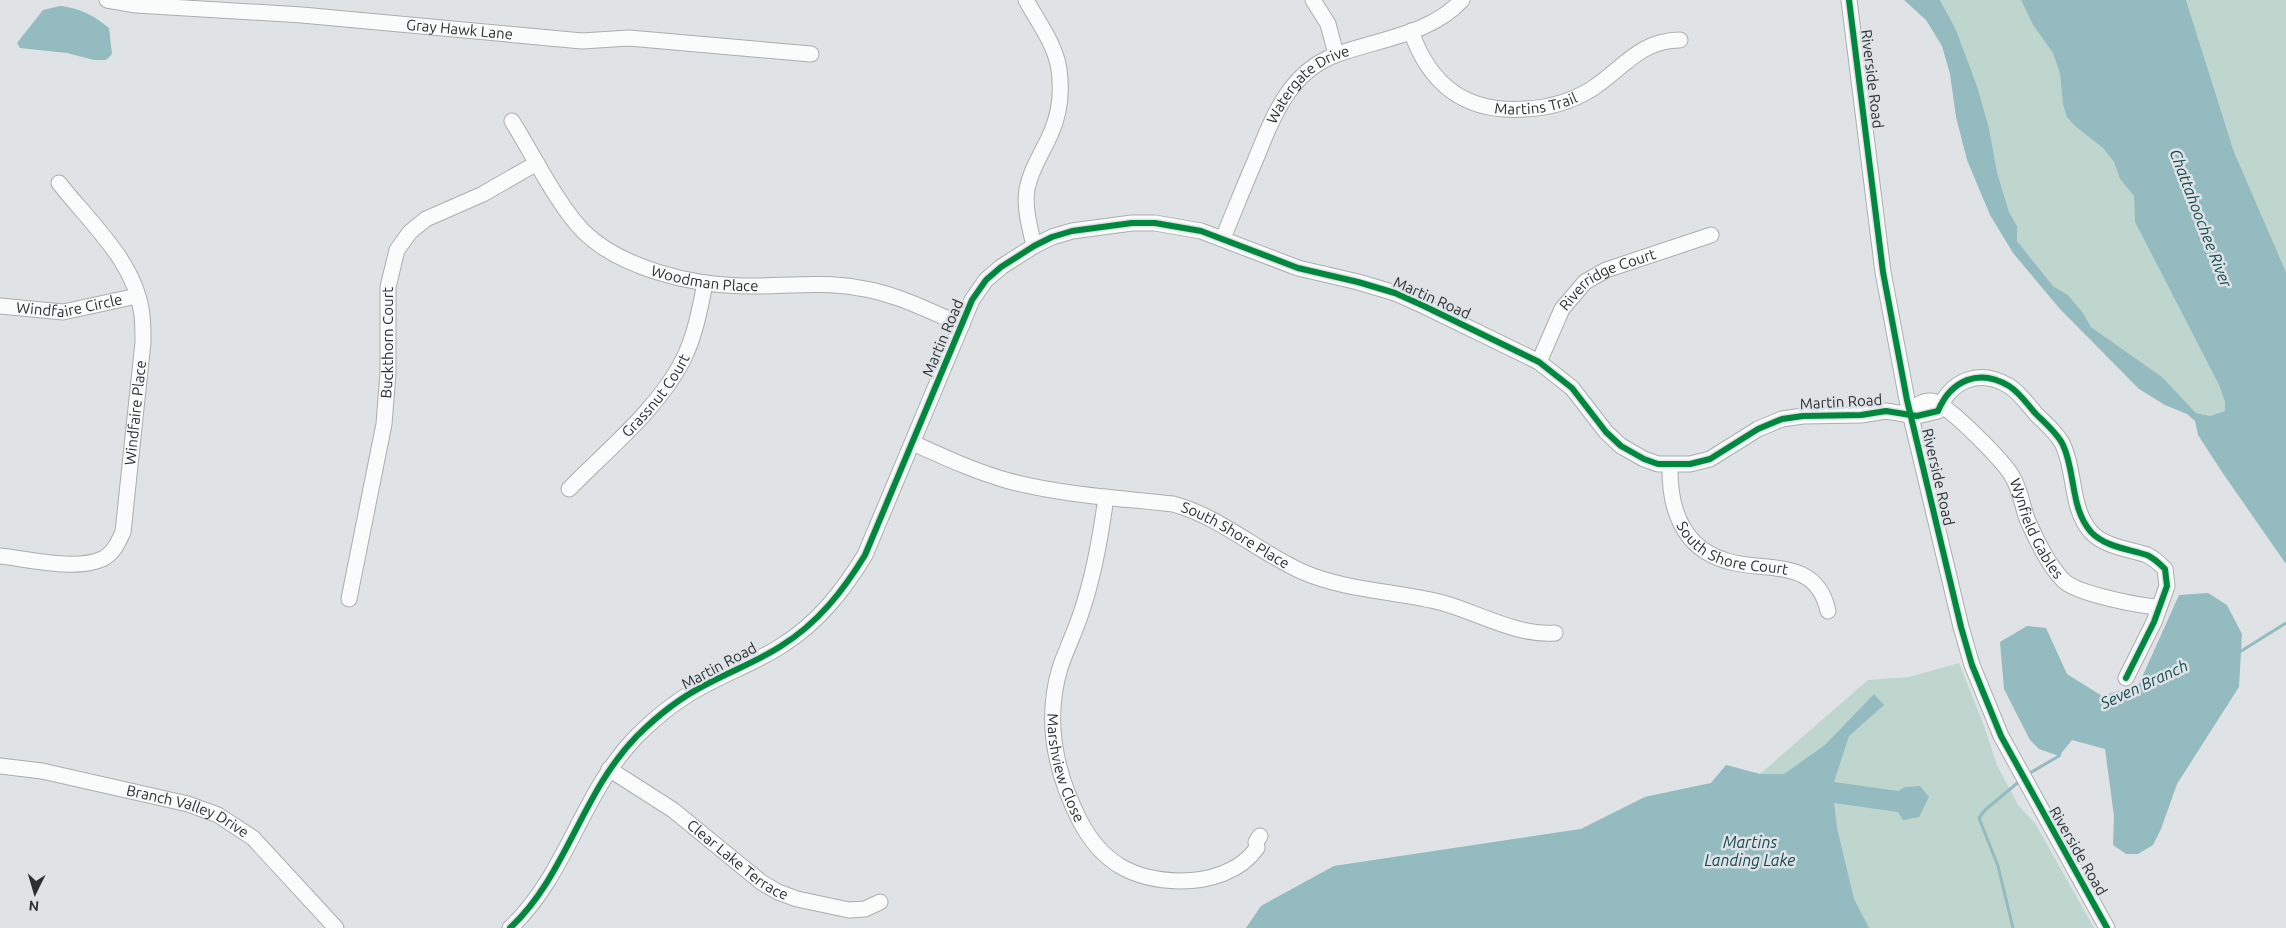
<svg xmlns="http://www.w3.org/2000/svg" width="2286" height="928" viewBox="0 0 2286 928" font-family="Ubuntu,sans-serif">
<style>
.green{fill:#bed6cd}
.water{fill:#94bbbf}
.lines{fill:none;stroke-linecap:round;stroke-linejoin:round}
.stream{stroke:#94bbbf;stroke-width:3}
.minor-casing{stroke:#abadb0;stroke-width:17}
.minor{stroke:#fafbfb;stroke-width:15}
.cycleway-casing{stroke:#dee3e8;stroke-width:9}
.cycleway{stroke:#00873e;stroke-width:6}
.labels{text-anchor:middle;stroke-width:5;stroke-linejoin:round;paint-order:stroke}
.street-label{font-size:15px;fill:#2c2f30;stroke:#dee3e8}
.water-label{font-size:16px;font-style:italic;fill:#16494c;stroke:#dee3e8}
</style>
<rect width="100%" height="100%" fill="#e0e3e6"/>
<g class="green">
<polygon points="1940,0 2021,0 2033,25 2053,53 2060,74 2063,104 2076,127 2103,148 2114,162 2120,179 2134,196 2135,222 2219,385 2225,402 2225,411 2210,416 2196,413 2162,377 2091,327 2083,313 2068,295 2053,286 2017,241 2017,226 2009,212 1997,172 1989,128 1977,86 1956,30"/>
<polygon points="2186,0 2286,0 2286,272 2234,152"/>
<polygon points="1959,663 1984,726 1997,765 2018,805 2035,823 2094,928 1246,928 1261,906 1334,866 1581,829 1645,797 1711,783 1726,765 1760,774 1868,680 1909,677"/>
</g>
<g class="water">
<polygon points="1904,0 1940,0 1956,30 1977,86 1989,128 1997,172 2009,212 2017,226 2017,241 2053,286 2068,295 2083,313 2091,327 2162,377 2196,413 2210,416 2225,411 2225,402 2219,385 2135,222 2134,196 2120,179 2114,162 2103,148 2076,127 2067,117 2063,104 2060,74 2053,53 2033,25 2021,0 2186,0 2234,152 2286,272 2286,564 2222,472 2198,435 2195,421 2187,414 2165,405 2139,389 2060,309 2013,253 1990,215 1967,160 1956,117 1950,74 1942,46 1926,20"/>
<path d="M60 6C80 8 93 15 109 28L112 54 106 60H94L67 53 20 48 17 43 43 10Z"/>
<polygon points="2208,593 2227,605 2242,634 2239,687 2177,784 2161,829 2153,845 2138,854 2126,854 2113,845 2114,816 2105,749 2072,740 2059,756 2039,749 2030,740 2004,689 2000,642 2027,626 2046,628 2067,674 2102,696 2139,684 2179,595"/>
<polygon points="1874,694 1884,705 1849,736 1834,782 1898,791 1905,787 1920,786 1929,797 1919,817 1903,820 1898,812 1834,803 1837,828 1854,899 1869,928 1246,928 1261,906 1334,866 1581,829 1645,797 1711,783 1726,765 1760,774 1784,774 1825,745"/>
</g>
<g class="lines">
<g class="stream">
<polyline points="2238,653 2286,623"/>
<polyline points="2028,774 2059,756 2060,753"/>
<polyline points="2013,928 1998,866 1979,818 1985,810 2021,780"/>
</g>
<defs>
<g id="minor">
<path id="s1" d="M107 0 136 5 302 15 582 41 629 38 811 54"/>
<path d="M1026 0C1038 22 1055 44 1059 69 1062 91 1060 113 1051 133 1043 152 1031 168 1027 189 1024 208 1030 228 1034 246"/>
<polyline points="1313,0 1328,24 1336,54"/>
<polyline points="1849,0 1883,272 1907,400 1961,627 1972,665 2001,736 2107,928"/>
<path id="s2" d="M1411 31C1430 86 1466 113 1525 109 1548 108 1570 102 1590 90 1622 70 1639 40 1680 40"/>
<path id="s3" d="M512 121C532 153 558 206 584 232 621 268 691 285 742 286 781 287 820 281 859 288 895 293 929 311 962 325"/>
<path id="s4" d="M1223 238C1234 212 1244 186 1255 161 1273 117 1289 71 1338 54 1380 39 1431 34 1462 0"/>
<path id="s5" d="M0 306 63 312 137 296"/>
<path id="s6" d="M1539 362 1562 309 1585 282 1606 270 1711 235"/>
<path id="s7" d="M1910 413C1915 406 1922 400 1932 401 1946 402 2004 462 2012 476 2020 489 2022 504 2027 519 2036 539 2048 565 2064 581 2078 594 2140 606 2159 607"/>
<path id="s8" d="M913 443C944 457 976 472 1009 481 1062 495 1118 498 1173 504 1221 517 1258 552 1303 572 1347 591 1397 591 1443 603 1479 613 1517 636 1555 633"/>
<path id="s9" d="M1670 465C1669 508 1682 548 1727 561 1765 573 1816 556 1828 611"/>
<path id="s10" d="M569 489C607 450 658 409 683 360 695 336 700 309 705 283"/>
<path id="s11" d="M1106 497C1101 534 1095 571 1083 607 1077 628 1067 647 1060 668 1044 721 1055 772 1080 821 1102 863 1133 880 1180 881 1209 881 1240 872 1257 848L1256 842 1260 836"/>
<path id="s12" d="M0 556C28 559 76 571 102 559 113 554 118 543 123 532L143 342C143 333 143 324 142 315 136 262 90 223 59 183"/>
<path id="s13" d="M349 599 384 424 388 373V287L397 250 410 232 426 219 483 194 537 163"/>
<path id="s14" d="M0 766 42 771 188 804 218 815 253 838 336 928"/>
<path id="s15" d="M609 769 673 810 761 882 778 892 797 899 849 910 865 909 880 902"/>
<path d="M510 928C567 875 581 793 637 736 657 716 681 697 707 684 731 671 758 661 781 646 818 623 843 591 865 555L972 300 986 280 1001 267 1034 246 1052 237 1072 231 1132 223H1155L1201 231 1298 268 1358 282 1395 293 1424 306 1539 362 1572 388 1606 432 1621 446 1644 459 1658 464H1690L1710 459 1758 429 1782 419 1803 416 1861 415 1886 411 1917 416 1938 411C1951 380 1979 368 2009 386 2019 392 2028 405 2036 414 2045 423 2058 434 2063 445 2076 473 2070 508 2091 532 2105 547 2129 549 2147 555 2154 558 2160 564 2165 569L2167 586 2154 622 2126 678"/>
</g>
</defs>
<use href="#minor" class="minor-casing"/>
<use href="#minor" class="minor"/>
<defs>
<g id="cycleway">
<polyline points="1849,0 1883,272 1907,400 1961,627 1972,665 2001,736 2107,928"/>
<path d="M510 928C567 875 581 793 637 736 657 716 681 697 707 684 731 671 758 661 781 646 818 623 843 591 865 555L972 300 986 280 1001 267 1034 246 1052 237 1072 231 1132 223H1155L1201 231 1298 268 1358 282 1395 293 1424 306 1539 362 1572 388 1606 432 1621 446 1644 459 1658 464H1690L1710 459 1758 429 1782 419 1803 416 1861 415 1886 411 1917 416 1938 411C1951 380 1979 368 2009 386 2019 392 2028 405 2036 414 2045 423 2058 434 2063 445 2076 473 2070 508 2091 532 2105 547 2129 549 2147 555 2154 558 2160 564 2165 569L2167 586 2154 622 2126 678"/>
</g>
</defs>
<use href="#cycleway" class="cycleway-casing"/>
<use href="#cycleway" class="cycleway"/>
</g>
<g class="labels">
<g class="street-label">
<text dy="5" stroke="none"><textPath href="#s1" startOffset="354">Gray Hawk Lane</textPath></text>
<text transform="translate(1872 79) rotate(83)" y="5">Riverside Road</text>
<text dy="5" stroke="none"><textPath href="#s4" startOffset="180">Watergate Drive</textPath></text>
<text dy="5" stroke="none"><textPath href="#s2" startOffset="162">Martins Trail</textPath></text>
<text dy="5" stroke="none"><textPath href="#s3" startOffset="265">Woodman Place</textPath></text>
<text dy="5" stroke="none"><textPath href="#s6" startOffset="114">Riverridge Court</textPath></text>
<text transform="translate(1432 298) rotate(24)" y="5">Martin Road</text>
<text dy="5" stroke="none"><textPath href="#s5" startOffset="70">Windfaire Circle</textPath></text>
<text transform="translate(943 338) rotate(-67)" y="5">Martin Road</text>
<text dy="5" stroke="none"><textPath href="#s13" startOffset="260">Buckthorn Court</textPath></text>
<text dy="5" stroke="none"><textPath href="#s10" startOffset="128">Grassnut Court</textPath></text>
<text transform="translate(1841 402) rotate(-3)" y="5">Martin Road</text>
<text dy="5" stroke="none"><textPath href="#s12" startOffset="258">Windfaire Place</textPath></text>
<text transform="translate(1938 477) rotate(77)" y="5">Riverside Road</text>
<text dy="5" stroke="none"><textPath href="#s7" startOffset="195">Wynfield Gables</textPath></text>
<text dy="5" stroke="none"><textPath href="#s8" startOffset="339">South Shore Place</textPath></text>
<text dy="5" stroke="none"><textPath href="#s9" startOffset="121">South Shore Court</textPath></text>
<text transform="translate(719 666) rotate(-28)" y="5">Martin Road</text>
<text dy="5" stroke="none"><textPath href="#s11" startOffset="280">Marshview Close</textPath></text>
<text dy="5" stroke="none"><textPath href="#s14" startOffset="194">Branch Valley Drive</textPath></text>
<text transform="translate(2078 851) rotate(60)" y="5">Riverside Road</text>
<text dy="5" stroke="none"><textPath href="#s15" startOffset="158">Clear Lake Terrace</textPath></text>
</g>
<g class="water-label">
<text transform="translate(2201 218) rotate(69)" y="6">Chattahoochee River</text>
<text transform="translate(2144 684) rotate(-25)" y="6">Seven Branch</text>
<text x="1750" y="848">Martins<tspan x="1750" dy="18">Landing Lake</tspan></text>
</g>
</g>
<g transform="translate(35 893) rotate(185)" stroke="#dee3e8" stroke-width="4" paint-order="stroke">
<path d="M0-4L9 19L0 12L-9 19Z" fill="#2c2f30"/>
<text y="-8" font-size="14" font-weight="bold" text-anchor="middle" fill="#2c2f30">N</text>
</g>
</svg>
